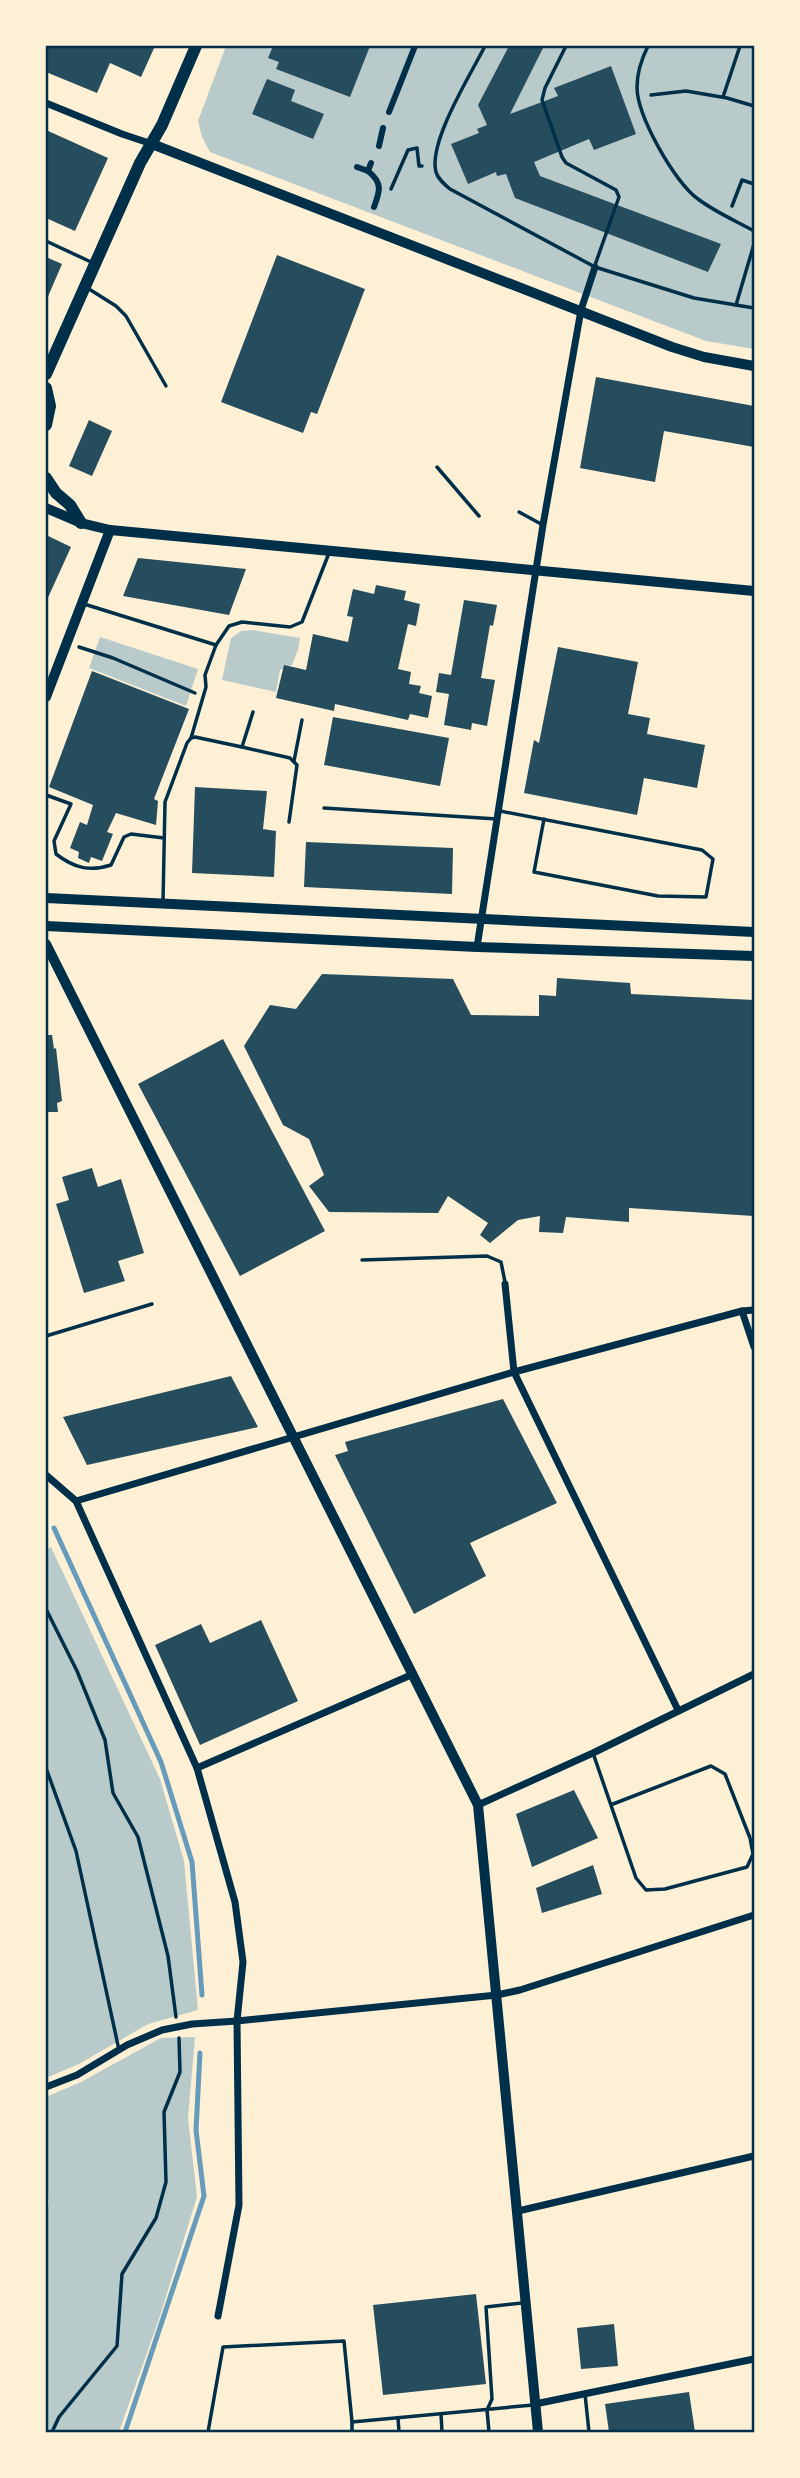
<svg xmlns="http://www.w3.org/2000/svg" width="800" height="2478" viewBox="0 0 800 2478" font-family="'Nunito Sans',sans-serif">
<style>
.green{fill:#b9caca}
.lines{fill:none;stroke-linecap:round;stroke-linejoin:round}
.stream{stroke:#669bbc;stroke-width:5}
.building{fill:#264d5e}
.path{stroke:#003049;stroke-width:3.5}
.service{stroke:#003049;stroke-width:3.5}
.pedestrian{stroke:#003049;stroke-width:6}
.minor{stroke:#003049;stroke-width:7}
.tertiary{stroke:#003049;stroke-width:10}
.secondary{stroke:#003049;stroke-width:10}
.primary{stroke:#003049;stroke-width:12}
.neatline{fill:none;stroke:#003049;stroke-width:2.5}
</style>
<rect width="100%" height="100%" fill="#fdf0d5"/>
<g class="green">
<polygon points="226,46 754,46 754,349 706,341 210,152 202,137 198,121"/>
<polygon points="253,630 300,638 298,650 292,665 280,670 276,692 222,680 231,638 241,631"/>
<polygon points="100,637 198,669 186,706 89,668"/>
<polygon points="51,1547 160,1779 184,1861 198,2010 148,2024 79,2064 46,2078 46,1550"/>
<polygon points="195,2037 188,2118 197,2197 159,2319 119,2432 46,2432 46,2226 49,2199 46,2198 46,2097 81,2082 161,2038"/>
</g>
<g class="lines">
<g class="stream">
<polyline points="54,1528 161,1762 192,1862 202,1995"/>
<polyline points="125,2432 204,2196 196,2130 200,2053"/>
</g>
</g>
<g class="building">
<polygon points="46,46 155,46 141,77 110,63 97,93 46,72"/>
<polygon points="273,46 370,46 350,97 276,69 279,62 268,58"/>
<polygon points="509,46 544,46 510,114 558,96 554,88 611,66 636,134 594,150 589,139 534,162 540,176 721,244 708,272 515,198 506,174 497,176 496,172 468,184 451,144 479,133 477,129 487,125 478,105"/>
<polygon points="267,79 295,90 291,101 324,114 313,139 252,114"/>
<polygon points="46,130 108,158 75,231 46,218"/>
<polygon points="277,255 365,289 317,414 311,412 303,433 221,402"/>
<polygon points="46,257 62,264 46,301"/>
<polygon points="596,377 754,406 754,447 664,431 655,482 580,468"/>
<polygon points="89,420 112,431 92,476 69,466"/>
<polygon points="46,535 71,547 46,602"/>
<polygon points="138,558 246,569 229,615 123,596"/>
<polygon points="376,585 406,591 404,600 420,604 416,626 408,624 398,669 411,672 409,684 421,686 419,693 432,696 428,718 410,714 408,720 335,704 334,711 276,698 284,665 306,670 313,634 348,642 353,617 347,616 353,589 374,594"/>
<polygon points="464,600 497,605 493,626 490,625 481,678 495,680 487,726 472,723 471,730 444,725 449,694 436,692 439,673 451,675"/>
<polygon points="558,647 638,662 628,714 650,718 647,734 705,745 697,788 644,778 637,815 524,793 534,740 539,743"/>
<polygon points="92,671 189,709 154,799 158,801 156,825 116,813 107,832 113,834 102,861 91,857 89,863 78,858 79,852 70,848 80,822 87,825 93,805 49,787"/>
<polygon points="333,717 449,738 440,786 324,765"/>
<polygon points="195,787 267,791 263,829 276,831 274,877 192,873"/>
<polygon points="306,842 453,848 452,894 304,887"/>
<polygon points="322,974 453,979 471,1015 539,1016 539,995 556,996 557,978 630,983 631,994 754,1000 754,1216 629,1208 629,1222 566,1217 563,1233 539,1232 540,1216 518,1220 490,1243 480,1235 488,1223 448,1196 438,1213 329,1212 309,1186 324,1175 309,1139 283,1125 244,1046 270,1005 296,1009"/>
<polygon points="46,1035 52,1035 54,1049 56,1048 62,1101 57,1103 58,1112 46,1112"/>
<polygon points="223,1039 325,1231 240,1276 138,1084"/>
<polygon points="92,1168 98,1187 121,1179 144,1253 118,1261 125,1281 84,1293 56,1204 69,1200 62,1177"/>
<polygon points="231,1376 258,1427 87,1465 63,1417"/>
<polygon points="503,1399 557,1503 470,1543 486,1576 414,1614 335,1455 348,1451 345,1442"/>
<polygon points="261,1620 298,1701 200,1745 155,1645 201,1624 210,1643"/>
<polygon points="574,1790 598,1838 532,1867 516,1814"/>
<polygon points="593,1865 602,1894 542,1913 536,1888"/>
<polygon points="476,2294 486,2384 383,2395 373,2305"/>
<polygon points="614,2324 618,2366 581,2369 577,2328"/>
<polygon points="689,2392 695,2432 609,2432 605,2404"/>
</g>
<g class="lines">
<g class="path">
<polyline points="651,95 686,91 727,98 754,106"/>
<polyline points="723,97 740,46"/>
<polyline points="391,189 408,150 417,148 419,166 422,166"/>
<polyline points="732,206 742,180 754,184"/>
<polyline points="79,647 113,658 195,693"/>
<polyline points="46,1609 77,1671 105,1740 113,1793 138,1837 168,1956 176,2017"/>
<polyline points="52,2432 59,2417 117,2346 122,2274 156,2218 166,2182 164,2112 180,2072 179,2038"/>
</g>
<g class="service">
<path d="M485 46C471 74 428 142 436 172 438 179 444 184 450 189L595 267 694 298 754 308"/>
<polyline points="566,46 545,88 542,100 562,157 566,163 616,190 619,197 595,265"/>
<path d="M648 46C642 58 637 73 637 87 637 116 675 183 698 199 715 212 736 221 754 231"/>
<polyline points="46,241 91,262"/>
<polyline points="89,289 116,306 126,316 166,386"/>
<polyline points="736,305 754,244"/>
<polyline points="437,467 479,516"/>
<polyline points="519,512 541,524"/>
<polyline points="84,604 216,645"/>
<polyline points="253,712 242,747 290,758 297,765 289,822"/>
<polyline points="191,738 206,687 205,675 216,645 229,626 242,622 290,627 302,622 329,553"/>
<polyline points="294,761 302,720"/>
<path d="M46 795 71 804 54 841 56 854C74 868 90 872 111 865L124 837 131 834 164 838"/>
<polyline points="324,808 497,819"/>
<polyline points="500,811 702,850 713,859 706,897 658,896 534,872 544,819"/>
<polyline points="163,902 165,802 187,743 191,738 195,737 242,747"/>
<polyline points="362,1260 487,1256 501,1262 505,1282"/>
<polyline points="46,1336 152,1304"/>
<polyline points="593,1753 636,1878 646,1890 665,1889 747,1867 753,1854 750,1838 725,1774 711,1766 613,1804"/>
<polyline points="46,1768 76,1851 119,2050"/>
<polyline points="585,2394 589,2432"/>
<polyline points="441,2414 442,2432"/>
<polyline points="398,2418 399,2432"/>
<polyline points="352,2422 352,2432"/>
<polyline points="208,2432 223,2347 344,2341 352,2422 533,2405"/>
<polyline points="489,2432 487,2410 492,2399 486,2307 522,2303"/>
</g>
<g class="pedestrian">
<polyline points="389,112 415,46"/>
<polyline points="379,146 383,128"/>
<path d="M371 163 368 171C383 183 380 191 374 207"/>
<polyline points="357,167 368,171"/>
</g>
<g class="minor">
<polyline points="46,103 122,134 152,144"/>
<polyline points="477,947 543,525 581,310 595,267"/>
<polyline points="505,1284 514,1372 678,1710"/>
<polyline points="742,1311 754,1347"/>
<polyline points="46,1475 76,1501 197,1768 235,1902 243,1962 237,2021 239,2205 218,2316"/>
<polyline points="76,1501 514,1372 742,1311 754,1310"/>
<polyline points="197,1768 411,1675"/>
<polyline points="478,1805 593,1753 754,1674"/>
<polyline points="46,2087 77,2075 127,2045 162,2030 192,2024 237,2021 497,1995 520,1990 754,1915"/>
<polyline points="518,2211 754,2156"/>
<polyline points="535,2404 754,2359"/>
</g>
<g class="tertiary">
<polyline points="152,144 672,347 704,357 754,366"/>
<polyline points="46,898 754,932"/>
<polyline points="46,926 477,947 754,956"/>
</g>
<g class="secondary">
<polyline points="46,508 81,523 110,530 754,591"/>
<polyline points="46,697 110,530"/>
<polyline points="46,944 478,1805 538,2432"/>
</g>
<g class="primary">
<polyline points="46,374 140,163 162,125 196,46"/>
<polyline points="46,388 50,406 46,425"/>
<polyline points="46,478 56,493 70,505 81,523"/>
</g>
</g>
<rect width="800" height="2478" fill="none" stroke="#fdf0d5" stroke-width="94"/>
<rect x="47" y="47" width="706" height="2384" class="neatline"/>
</svg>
